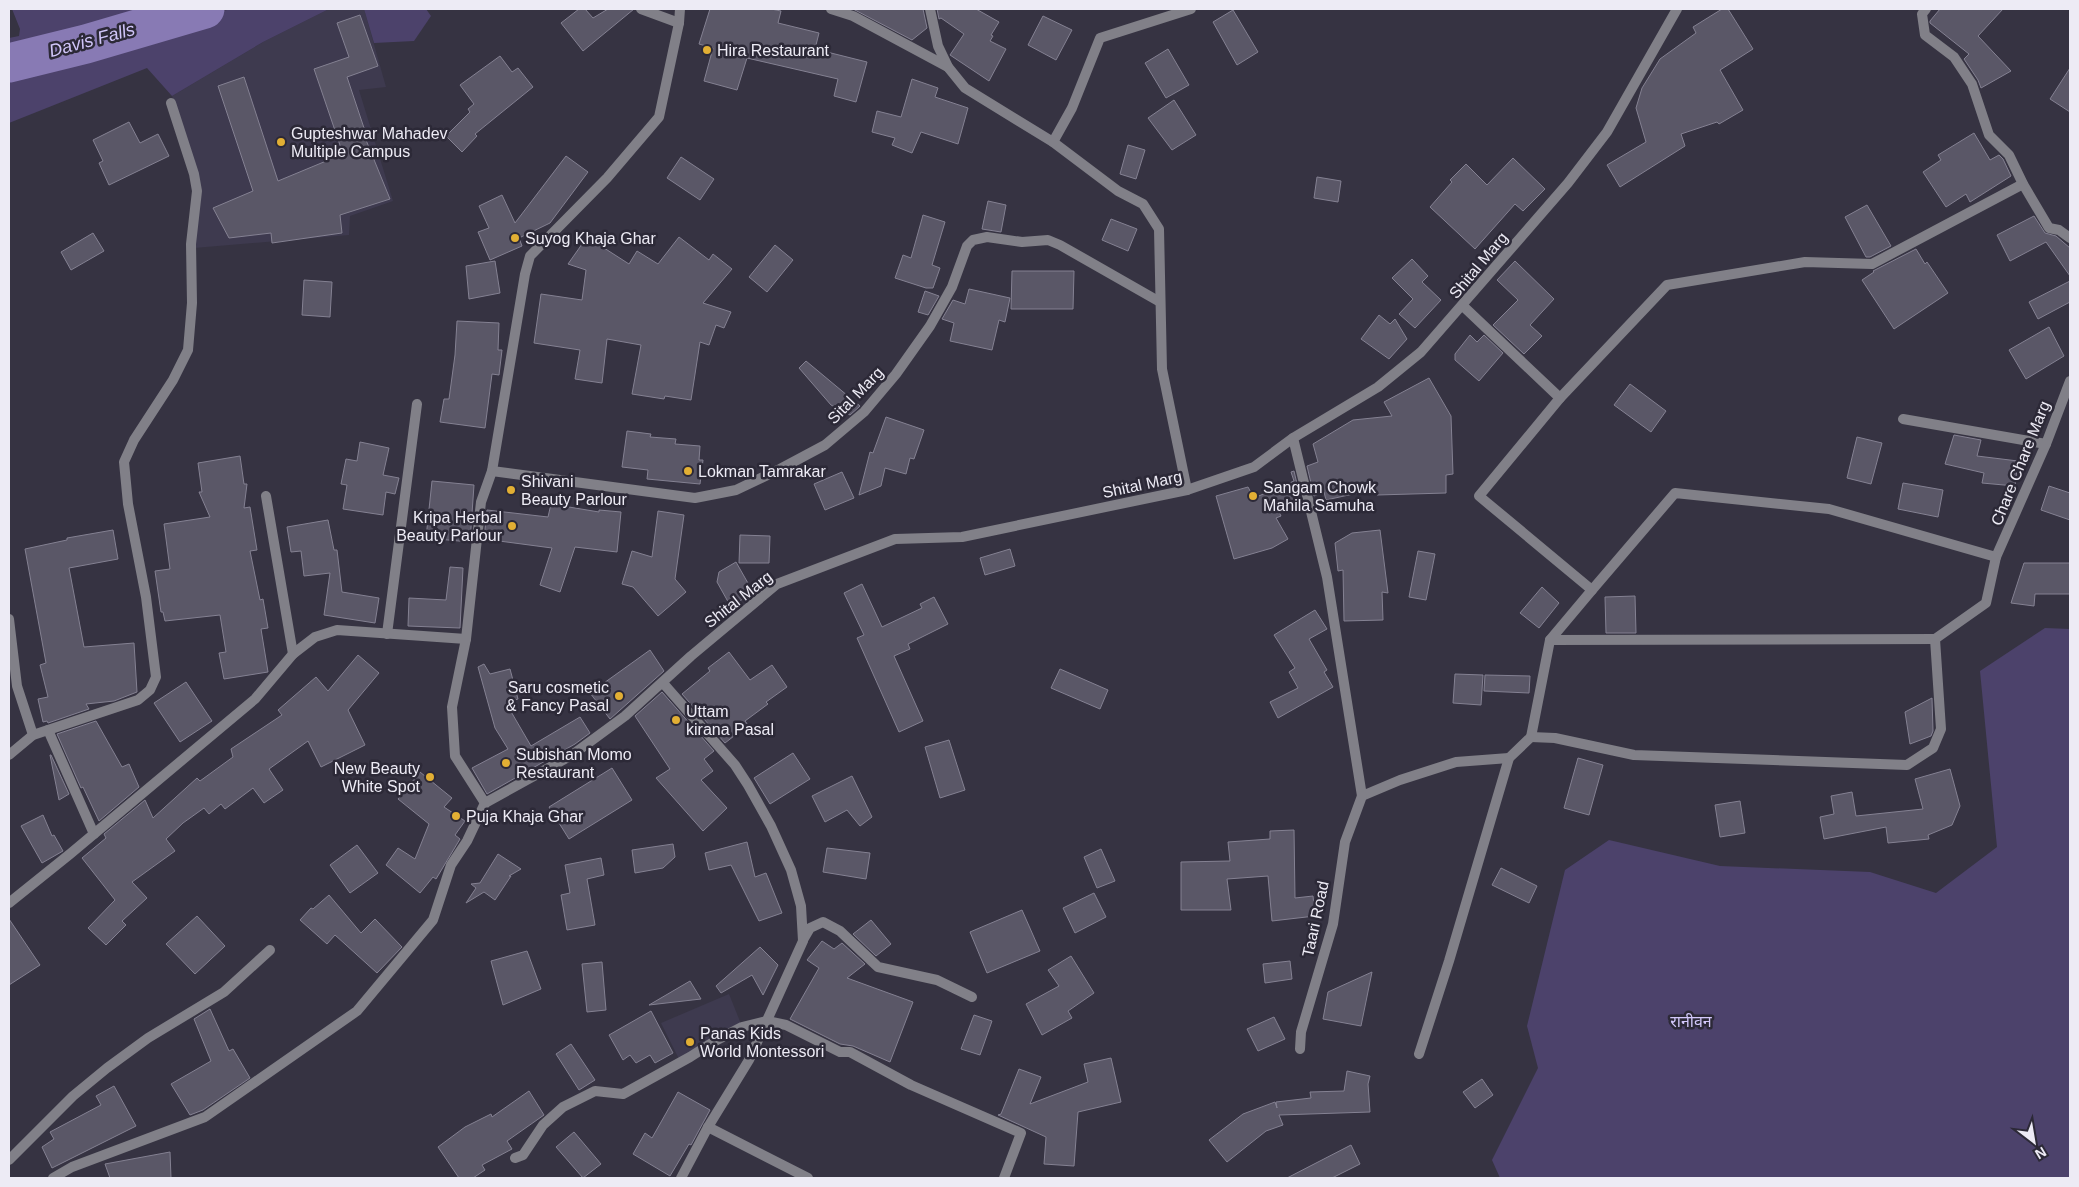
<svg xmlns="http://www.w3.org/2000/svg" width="2079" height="1187" viewBox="0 0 2079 1187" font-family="Helvetica,'Noto Sans Devanagari',sans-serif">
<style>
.built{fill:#3e3a4f}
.green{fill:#4c426b}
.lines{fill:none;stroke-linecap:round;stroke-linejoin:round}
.river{stroke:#887ab4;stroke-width:39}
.building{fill:#5a5767;stroke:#848192}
.service{stroke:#818088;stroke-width:10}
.minor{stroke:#818088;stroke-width:10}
.poi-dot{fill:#e2af34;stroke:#2c2937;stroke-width:2}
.labels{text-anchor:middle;stroke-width:5;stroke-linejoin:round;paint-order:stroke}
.poi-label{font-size:16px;fill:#edebf5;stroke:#2c2937;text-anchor:start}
.street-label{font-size:16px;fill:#edebf5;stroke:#2c2937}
.park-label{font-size:16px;fill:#d3c8fb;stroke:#2c2937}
.water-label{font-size:18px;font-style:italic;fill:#d0c5f8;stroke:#2c2937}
</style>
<rect width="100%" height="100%" fill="#363342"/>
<g class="built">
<polygon points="329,9 364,9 386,87 359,90 393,201 350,216 349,235 194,248 201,189 172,96 263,42"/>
<polygon points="729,994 741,1024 679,1059 661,1023"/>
</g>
<g class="green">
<polygon points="12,9 192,9 9,61 9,38 19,36 20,29"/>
<polygon points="232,9 329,9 263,42 172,96 147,68 9,123 9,73 77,58 118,41 202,15"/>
<polygon points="364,9 426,9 431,16 414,41 374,43"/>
<polygon points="2045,628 2070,629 2070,1178 1500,1178 1492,1160 1538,1068 1527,1026 1565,870 1609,840 1720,866 1870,872 1936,893 1997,847 1980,671"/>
</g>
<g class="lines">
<polyline class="river" points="9,63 86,44 205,9"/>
</g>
<g class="building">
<polygon points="579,9 585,9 593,18 608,9 634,9 583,51 561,23"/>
<polygon points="710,9 771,9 781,11 778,23 819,33 815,49 867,62 856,102 834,96 838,79 747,58 737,90 704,81 713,48 699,44"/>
<polygon points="853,9 923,9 927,28 912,40"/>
<polygon points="937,9 976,9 999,22 991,35 993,36 990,41 1006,49 989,81 950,55 964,34 941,18 939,19"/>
<polygon points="1722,9 1728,9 1753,49 1720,70 1743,110 1719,124 1717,122 1681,134 1685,146 1620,187 1607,165 1646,142 1636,108 1642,88 1660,59 1696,33 1693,27"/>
<polygon points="1940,9 2003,9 1978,36 2011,71 1981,88 1978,80 1964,59 1969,54 1930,23 1930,21"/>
<polygon points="1233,10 1258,52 1237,65 1213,22"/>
<polygon points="360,15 378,66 347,77 368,140 366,140 390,199 340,215 342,233 272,243 271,233 229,238 213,208 253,191 218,86 244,77 278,181 343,154 314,69 349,57 337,23"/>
<polygon points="1043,16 1072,30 1056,60 1028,45"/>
<polygon points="1168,49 1189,85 1166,98 1145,63"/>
<polygon points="500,56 512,72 518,68 533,87 475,134 477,136 462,152 446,136 470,112 468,109 474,104 460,85"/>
<polygon points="2070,68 2070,112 2050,99"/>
<polygon points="912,79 938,88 935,97 968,108 958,144 921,132 912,153 892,145 895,138 872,132 877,111 901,117"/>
<polygon points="1174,100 1196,135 1172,150 1148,118"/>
<polygon points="129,122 140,143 158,134 169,156 109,185 99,163 103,161 93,140"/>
<polygon points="1974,133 1990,160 1999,155 2003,159 2011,176 1970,202 1966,194 1946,207 1923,172 1941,160 1938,155"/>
<polygon points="1128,145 1145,150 1136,179 1120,174"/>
<polygon points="566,156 588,172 550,223 519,238 522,246 490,260 478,232 489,228 479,206 502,195 515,223"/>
<polygon points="681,157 714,179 700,200 667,178"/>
<polygon points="1513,158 1545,189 1523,211 1515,204 1475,249 1430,207 1452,182 1450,180 1466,164 1487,185"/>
<polygon points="1317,177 1341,181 1338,202 1314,198"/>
<polygon points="988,201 1006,205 1001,232 982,229"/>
<polygon points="1867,205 1891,246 1870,257 1866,257 1845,217"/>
<polygon points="923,215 945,222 932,265 940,268 933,288 926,288 895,278 903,255 911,258"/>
<polygon points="2034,216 2045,233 2056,236 2070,248 2070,276 2046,242 2010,261 1997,235"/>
<polygon points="1111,219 1137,229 1128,251 1102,240"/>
<polygon points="93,233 104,251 71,270 61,252"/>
<polygon points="587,237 629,264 637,251 658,264 679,237 709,260 713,254 732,269 703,303 731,312 724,328 716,325 709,345 700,342 691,400 665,396 664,399 632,394 641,345 607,339 602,383 575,379 580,350 534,343 541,294 582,300 586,270 568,264"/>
<polygon points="775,245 793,260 767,292 749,277"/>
<polygon points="1916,249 1925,264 1927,262 1948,293 1894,329 1862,280 1874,272 1873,271"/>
<polygon points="1412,259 1428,276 1422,282 1441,300 1415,328 1399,314 1413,299 1392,278"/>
<polygon points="495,261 500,293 469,299 466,266"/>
<polygon points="1515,261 1554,299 1530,325 1542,336 1524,354 1493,325 1518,300 1497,280"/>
<polygon points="1012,271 1074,271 1073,309 1011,309"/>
<polygon points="304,280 332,282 330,317 302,315"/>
<polygon points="2070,281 2070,302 2038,319 2029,302"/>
<polygon points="969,289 1010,298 1005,322 999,320 992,350 950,341 954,323 942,319 953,300 965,304"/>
<polygon points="925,291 939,296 928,315 918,312"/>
<polygon points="1379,315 1390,324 1395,319 1407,339 1389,359 1361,339"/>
<polygon points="457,321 499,323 498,350 502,350 499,375 492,374 485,428 440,422 444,399 449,399 455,355"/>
<polygon points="2049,327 2064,356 2026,379 2009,350"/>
<polygon points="1470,335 1477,342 1484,335 1503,353 1479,381 1455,360 1455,354"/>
<polygon points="806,361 860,406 859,407 850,415 831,405 799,368"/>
<polygon points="1429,378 1451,416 1453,474 1446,475 1446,493 1377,495 1376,489 1326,500 1324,492 1314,496 1307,466 1318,462 1313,444 1353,420 1392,416 1384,402"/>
<polygon points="1630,384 1666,411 1651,432 1614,405"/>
<polygon points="886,417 924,430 914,459 910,458 906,474 885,468 881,486 859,495 870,452 873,453"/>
<polygon points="627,431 651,434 650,437 676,439 675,444 700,446 699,460 703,460 700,484 647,479 648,470 622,467"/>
<polygon points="1954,435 1981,440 1977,456 2018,461 2015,486 1982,483 1984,473 1945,464"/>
<polygon points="1857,437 1882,443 1871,484 1847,478"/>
<polygon points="360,442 389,448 383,475 399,478 395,494 386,492 383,515 343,509 347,485 341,484 346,459 357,461"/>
<polygon points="240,456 244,484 247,484 244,508 250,507 257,550 250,551 260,600 263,599 268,628 261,629 268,672 224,679 219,653 226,652 220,615 165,621 163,612 161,612 155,571 170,569 164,524 210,517 199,492 202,492 198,463"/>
<polygon points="1294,471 1301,501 1278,510 1281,516 1276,518 1288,539 1272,548 1234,559 1216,496 1248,487 1254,498 1294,481 1291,472"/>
<polygon points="842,472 854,498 825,510 814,484"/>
<polygon points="432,481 474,485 470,542 426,538"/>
<polygon points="1903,483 1943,490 1938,517 1898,509"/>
<polygon points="2049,486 2070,493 2070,520 2041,510"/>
<polygon points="551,504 599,512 599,510 621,512 617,552 575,547 560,592 540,585 552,548 484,539 487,510 548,517"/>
<polygon points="658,511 684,515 675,579 686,592 658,616 633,587 622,584 632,551 652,557"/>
<polygon points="328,520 334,550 337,550 342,592 379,598 375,623 324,615 330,573 304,576 301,551 291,552 287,527"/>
<polygon points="113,530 118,559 69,568 84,647 134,643 137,692 114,701 86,704 89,709 48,723 47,721 43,722 38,699 48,697 40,665 46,663 25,549 67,540 67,538"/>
<polygon points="1380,530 1388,593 1382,592 1383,620 1344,621 1343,570 1338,571 1335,543 1352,533"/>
<polygon points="740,535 770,536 769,563 739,563"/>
<polygon points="1010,549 1015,566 985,575 980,558"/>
<polygon points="1418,551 1435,554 1426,600 1409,597"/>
<polygon points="736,562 753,592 731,607 717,582 719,572"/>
<polygon points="2024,563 2070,563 2070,594 2035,594 2034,606 2011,603"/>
<polygon points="450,567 463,568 460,628 408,626 409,598 446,600"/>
<polygon points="862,584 882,627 922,608 920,604 934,597 948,624 908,644 910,649 894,656 923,721 899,732 857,638 864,635 844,593"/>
<polygon points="1542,587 1559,603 1539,628 1520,613"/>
<polygon points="1635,596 1636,633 1606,633 1605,597"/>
<polygon points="1315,610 1327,629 1309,639 1327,670 1324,672 1333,687 1278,718 1270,702 1298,688 1289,672 1295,668 1274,635"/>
<polygon points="650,650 664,671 610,719 590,693"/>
<polygon points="729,652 750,680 772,665 787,687 766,702 768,704 745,721 748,725 725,743 682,694 710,671 708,668"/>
<polygon points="358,655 379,673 348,710 365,745 321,767 308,741 269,769 283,790 264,803 253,788 225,809 221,804 209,814 204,808 183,823 166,839 175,851 132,882 147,898 122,921 126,925 106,945 88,928 115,900 82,858 106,838 104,834 145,800 153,818 197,778 200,781 233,757 231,749 282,715 278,710 316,677 328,691"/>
<polygon points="484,664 490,674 510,669 518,699 506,703 531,746 580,717 590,733 575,744 487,794 472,768 508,749 495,728 478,667"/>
<polygon points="1060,669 1108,690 1100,709 1051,688"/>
<polygon points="1455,674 1483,675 1481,705 1453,703"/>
<polygon points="1485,675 1530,676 1529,693 1484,691"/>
<polygon points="186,682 212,721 180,742 154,703"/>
<polygon points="662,692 714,751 704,759 713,771 701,780 727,808 703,831 656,778 670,769 635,716"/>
<polygon points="1932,698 1933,731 1931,736 1910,744 1905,712"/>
<polygon points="96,721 122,767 129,764 139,787 99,821 83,787 81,788 57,734"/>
<polygon points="949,740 965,790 940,798 925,747"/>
<polygon points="793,753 810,779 770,804 754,778"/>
<polygon points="50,755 51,755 69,794 59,800"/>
<polygon points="1578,758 1603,765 1589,815 1564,808"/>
<polygon points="612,768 632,800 569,839 549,807"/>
<polygon points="1950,769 1960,806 1952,825 1928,835 1929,839 1888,843 1886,827 1824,839 1820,817 1834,814 1831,796 1852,792 1856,816 1923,809 1915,779"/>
<polygon points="420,772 452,798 444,807 465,821 455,835 460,839 436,879 433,877 420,893 386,865 398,848 415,859 429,824 398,799"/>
<polygon points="852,776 872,817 860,826 847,810 825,822 812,796"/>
<polygon points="1740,801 1745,833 1720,837 1715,805"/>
<polygon points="43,815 52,836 54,835 63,851 42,863 21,826"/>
<polygon points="1294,830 1295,898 1313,896 1315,916 1272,921 1268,876 1227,879 1231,910 1181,910 1181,862 1230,861 1228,842 1270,839 1270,831"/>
<polygon points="747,842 755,877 766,873 782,913 759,921 731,865 709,870 705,853"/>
<polygon points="673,844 675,857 663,868 635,873 632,850"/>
<polygon points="357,845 378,873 350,893 330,865"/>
<polygon points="827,848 870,853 866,879 823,872"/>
<polygon points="1101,849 1115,881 1097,888 1084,857"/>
<polygon points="498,854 521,869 509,876 511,876 495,900 484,892 466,903 476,888 471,884 480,883"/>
<polygon points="601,858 604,875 587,879 595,925 567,930 561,895 570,893 565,865"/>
<polygon points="1501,868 1537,886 1529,903 1492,885"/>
<polygon points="1094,893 1106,917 1075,933 1063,908"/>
<polygon points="329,895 361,933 375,919 402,947 377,973 335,935 327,944 300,920 311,908 313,909"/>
<polygon points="1022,910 1040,951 987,973 970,932"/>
<polygon points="197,916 225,946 195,974 166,944"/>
<polygon points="9,919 40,965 9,985"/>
<polygon points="871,920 891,944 876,956 853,934"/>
<polygon points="822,941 834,949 842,943 865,964 847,978 913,1002 890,1062 853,1046 840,1044 790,1019 819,968 807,960"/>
<polygon points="760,947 778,965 763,995 752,975 721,993 716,986"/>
<polygon points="527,951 541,989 503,1005 491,961"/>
<polygon points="1071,956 1094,993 1068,1011 1072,1018 1042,1035 1026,1004 1059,986 1048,970"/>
<polygon points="1290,961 1292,979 1265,983 1263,964"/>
<polygon points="602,962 606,1010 587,1012 582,964"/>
<polygon points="1372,972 1361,1026 1323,1019 1328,992"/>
<polygon points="690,981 701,999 649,1005"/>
<polygon points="210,1009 229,1051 233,1049 250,1078 203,1110 190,1115 171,1084 211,1061 194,1019"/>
<polygon points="651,1011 673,1053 655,1063 650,1055 636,1063 630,1055 623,1060 609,1035"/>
<polygon points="974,1015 992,1021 980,1055 961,1049"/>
<polygon points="1274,1017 1285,1039 1258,1051 1247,1029"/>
<polygon points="571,1044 595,1080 579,1090 556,1054"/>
<polygon points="1111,1058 1121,1102 1078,1112 1074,1166 1044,1164 1046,1137 998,1115 1001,1114 1019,1069 1041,1077 1030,1104 1088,1082 1084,1064"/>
<polygon points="1347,1071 1370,1076 1368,1084 1370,1112 1279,1115 1283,1125 1266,1131 1227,1162 1209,1140 1243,1114 1275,1102 1277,1108 1276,1102 1311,1098 1310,1092 1344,1091"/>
<polygon points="1482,1079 1493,1095 1475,1108 1463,1092"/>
<polygon points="114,1086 136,1126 52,1168 42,1147 54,1139 50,1132 101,1105 96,1096"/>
<polygon points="529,1091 544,1115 507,1141 512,1149 482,1165 485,1170 473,1178 459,1178 438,1147 465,1127 491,1114 492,1117"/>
<polygon points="678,1092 710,1110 691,1145 689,1144 670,1176 633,1154 645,1133 652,1138"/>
<polygon points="574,1132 601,1164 583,1178 556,1147"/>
<polygon points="1351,1145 1360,1164 1332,1178 1287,1178"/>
<polygon points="170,1152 171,1178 110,1178 105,1164"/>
</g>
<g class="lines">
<polyline class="service" points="1903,419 2046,444"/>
<g class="minor">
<polyline points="641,9 679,23"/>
<polyline points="831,9 853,16 948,67"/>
<polyline points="930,9 938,46 948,67 965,88 1053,142 1118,191 1143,204 1159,229 1162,369 1187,490"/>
<polyline points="1926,9 1922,14 1925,35 1954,57 1972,84 1989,135 2009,155 2023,184 2049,228 2059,230 2070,238"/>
<polyline points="1053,142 1072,108 1100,38 1191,9"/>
<polyline points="2023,184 1872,264 1805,262 1667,285 1560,398 1479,496 1592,590 1550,640 1531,737 1555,738 1634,755 1907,765 1933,748 1941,729 1935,639 1986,603 1996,557 2046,444 2070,381"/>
<polyline points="1463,306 1560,398"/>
<polyline points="1293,438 1327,577 1362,796"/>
<polyline points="492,471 695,498 736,490 780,469 825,445 864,412 896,374 930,326 952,287 967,246 973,240 987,237 1022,242 1048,240 1060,245 1160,302"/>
<polyline points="266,496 293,654"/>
<polyline points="1592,590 1675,493 1829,509 1996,557"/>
<polyline points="9,619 17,686 33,735"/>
<polyline points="387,634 417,404"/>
<polyline points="1550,640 1935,639"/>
<polyline points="663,683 735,765 748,785 771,826 791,870 801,906 803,941 749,1060 708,1127 681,1178"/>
<polyline points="48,730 94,834"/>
<polyline points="9,755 33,735 138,700 150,690 156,677 146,597 128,504 124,462 134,440 173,380 188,350 192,303 191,244 197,191 194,174 171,103"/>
<polyline points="1362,796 1400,780 1456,762 1509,758"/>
<polyline points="485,803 572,755 625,716 691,656 777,584 895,539 962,537 1187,490 1254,467 1293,438 1378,387 1421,352 1568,183 1607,132 1677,9"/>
<polyline points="485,803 455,756 452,707 466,639 481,502 492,471 525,274 530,256 607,178 659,117 679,23 680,9"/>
<polyline points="9,903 70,854 255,699 293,654 315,637 337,630 466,639"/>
<polyline points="803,940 810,928 823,922 840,931 878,967 937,980 972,997"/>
<polyline points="1300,1049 1301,1032 1333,924 1345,842 1362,796"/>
<polyline points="1419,1054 1449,961 1509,758 1531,737"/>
<polyline points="708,1127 808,1178"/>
<polyline points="515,1158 523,1155 543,1125 563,1107 595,1091 623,1094 690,1057 715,1041 742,1027 767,1021 786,1025 840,1052 850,1052 911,1085 1021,1133 1004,1178"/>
<polyline points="9,1160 73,1096 107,1068 148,1038 224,992 270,950"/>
<polyline points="53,1178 72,1167 205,1117 357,1011 433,920 451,865 467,841 485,803"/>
</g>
</g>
<g class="poi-dot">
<circle cx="707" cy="50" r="5"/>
<circle cx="281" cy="142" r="5"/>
<circle cx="515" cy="238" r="5"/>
<circle cx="688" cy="471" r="5"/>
<circle cx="511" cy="490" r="5"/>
<circle cx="1253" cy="496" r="5"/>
<circle cx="512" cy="526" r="5"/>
<circle cx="619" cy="696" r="5"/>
<circle cx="676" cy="720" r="5"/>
<circle cx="506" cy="763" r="5"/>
<circle cx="430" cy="777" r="5"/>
<circle cx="456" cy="816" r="5"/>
<circle cx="690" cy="1042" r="5"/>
</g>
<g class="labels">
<g class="poi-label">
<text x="717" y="56">Hira Restaurant</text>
<text x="291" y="139">Gupteshwar Mahadev<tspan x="291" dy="18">Multiple Campus</tspan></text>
<text x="525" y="244">Suyog Khaja Ghar</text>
<text x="698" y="477">Lokman Tamrakar</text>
<text x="521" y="487">Shivani<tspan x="521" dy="18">Beauty Parlour</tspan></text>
<text x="1263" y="493">Sangam Chowk<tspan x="1263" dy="18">Mahila Samuha</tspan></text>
<text x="502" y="523" text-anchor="end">Kripa Herbal<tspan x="502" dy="18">Beauty Parlour</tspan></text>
<text x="609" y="693" text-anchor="end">Saru cosmetic<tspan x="609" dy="18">&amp; Fancy Pasal</tspan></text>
<text x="686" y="717">Uttam<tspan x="686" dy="18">kirana Pasal</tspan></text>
<text x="516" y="760">Subishan Momo<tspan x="516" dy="18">Restaurant</tspan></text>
<text x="420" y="774" text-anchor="end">New Beauty<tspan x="420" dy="18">White Spot</tspan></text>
<text x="466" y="822">Puja Khaja Ghar</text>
<text x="700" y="1039">Panas Kids<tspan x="700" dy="18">World Montessori</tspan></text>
</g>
<g class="street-label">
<text transform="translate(1478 265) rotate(-50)" y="6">Shital Marg</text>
<text transform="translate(855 395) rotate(-46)" y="6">Sital Marg</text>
<text transform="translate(2020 463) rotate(-68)" y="6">Chare Chare Marg</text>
<text transform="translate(1142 484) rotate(-12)" y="6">Shital Marg</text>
<text transform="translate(738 599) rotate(-38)" y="6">Shital Marg</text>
<text transform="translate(1315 919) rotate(-78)" y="6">Taari Road</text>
</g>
<g class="park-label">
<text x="1691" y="1027">रानीवन</text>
</g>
<g class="water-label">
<text transform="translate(92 40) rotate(-15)" y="6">Davis Falls</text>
</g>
</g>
<rect width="2079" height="1187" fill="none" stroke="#edebf5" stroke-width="20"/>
<g transform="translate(2034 1142) rotate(149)" stroke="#2c2937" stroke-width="4" paint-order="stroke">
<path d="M0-4L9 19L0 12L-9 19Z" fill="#edebf5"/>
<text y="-8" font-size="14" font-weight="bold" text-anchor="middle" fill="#edebf5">N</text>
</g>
</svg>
